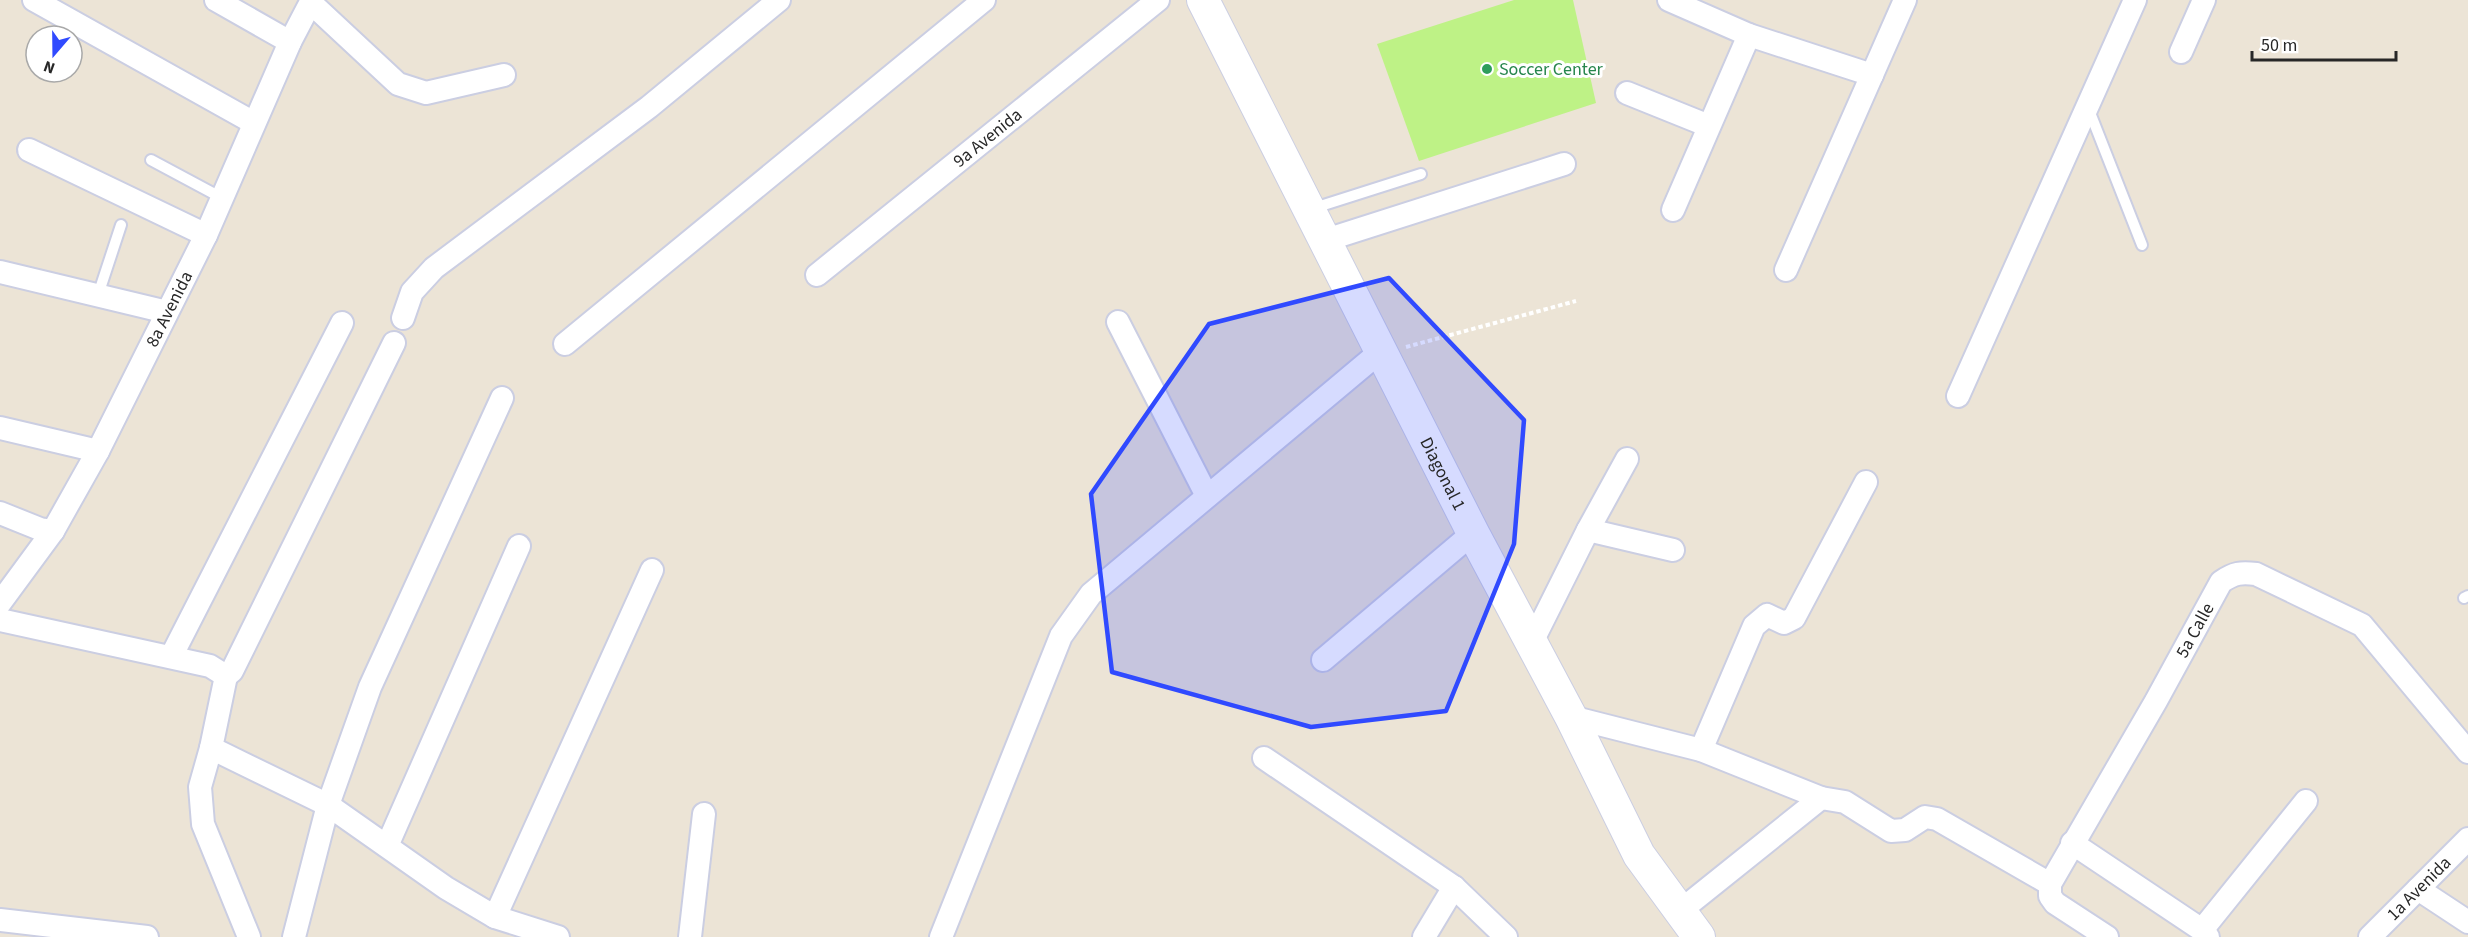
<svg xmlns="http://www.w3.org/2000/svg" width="2468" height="937" viewBox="0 0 2468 937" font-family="'Source Sans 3',sans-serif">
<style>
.pitch{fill:#bef286}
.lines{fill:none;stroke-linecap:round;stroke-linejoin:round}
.lane-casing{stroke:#cbcee2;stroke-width:14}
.street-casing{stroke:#cbcee2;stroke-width:26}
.secondary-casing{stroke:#cbcee2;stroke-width:34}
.path{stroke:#fff;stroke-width:4;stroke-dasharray:4.5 3;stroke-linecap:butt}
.lane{stroke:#fff;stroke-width:10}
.street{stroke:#fff;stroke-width:22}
.secondary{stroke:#fff;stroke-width:32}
.marked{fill:#304aff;fill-opacity:0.2;stroke:#304aff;stroke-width:4.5;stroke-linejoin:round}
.leisure-dot{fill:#2e9e5b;stroke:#fff;stroke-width:2}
.labels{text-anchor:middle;stroke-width:6;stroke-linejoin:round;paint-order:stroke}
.leisure-label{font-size:18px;fill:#27864d;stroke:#fff;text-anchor:start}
.street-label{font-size:18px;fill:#272727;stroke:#fff}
</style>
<rect width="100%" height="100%" fill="#ece4d6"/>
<polygon class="pitch" points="1514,0 1573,0 1596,103 1419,161 1377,44"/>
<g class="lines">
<defs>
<g id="lane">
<polyline points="2089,110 2142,245"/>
<polyline points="151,160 222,198"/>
<polyline points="1311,209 1421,174"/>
<polyline points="98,295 121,225"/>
<polyline points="2464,598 2468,596"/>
</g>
<g id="street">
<polyline points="34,0 254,123"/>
<polyline points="216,0 290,42"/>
<polyline points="1669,0 1749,35 1872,75"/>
<polyline points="311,3 398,84 426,93 504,75"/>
<polyline points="2181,52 2204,0"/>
<polyline points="1627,93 1709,126"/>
<polyline points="29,150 206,235"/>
<polyline points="1673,210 1749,35"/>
<polyline points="1326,240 1564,164"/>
<polyline points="1786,270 1905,0"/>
<polyline points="0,272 167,312"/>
<path id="s1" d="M817 275 1158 0"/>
<polyline points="403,318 412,292 434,268 649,107 779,0"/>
<polyline points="1118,322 1207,496"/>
<polyline points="565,344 984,0"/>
<polyline points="1958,396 2135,0"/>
<polyline points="0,428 98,451"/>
<polyline points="0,513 40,529 53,531"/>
<polyline points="1588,530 1627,459"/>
<path id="s2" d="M0 603 53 531 98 451 206 235 290 42 312 0"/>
<polyline points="0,620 210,666 226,676 211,748 328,805 446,888 495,917 558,937"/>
<polyline points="1531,644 1588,530 1673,550"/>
<polyline points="171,657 342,323"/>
<polyline points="1323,660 1473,533"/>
<polyline points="226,676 232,671 394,343"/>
<polyline points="1571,717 1701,750 1821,798"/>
<polyline points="211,748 200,787 203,824 249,937"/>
<polyline points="1701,750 1754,626 1767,615 1784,623 1794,618 1866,482"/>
<polyline points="1264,758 1454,887 1506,937"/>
<polyline points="2072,843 2202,930 2208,937"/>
<polyline points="387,846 519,546"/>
<polyline points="2418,889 2468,922"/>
<polyline points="1680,911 1821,798 1845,802 1891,831 1905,830 1925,817 1937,819 2050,884"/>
<polyline points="495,917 652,570"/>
<polyline points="0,920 147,937"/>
<polyline points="2202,930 2306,801"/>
<polyline points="294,937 328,805 370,687 502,398"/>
<polyline points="690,937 704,814"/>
<polyline points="941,937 1061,636 1091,594 1381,351"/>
<polyline points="1424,937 1454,887"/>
<path id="s3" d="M2107 937 2055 903 2050 896V884L2156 701 2221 582C2234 573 2241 572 2256 574L2362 625 2468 752"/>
<path id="s4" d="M2370 937 2468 839"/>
</g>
<g id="secondary">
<path id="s5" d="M1203 0 1473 533 1571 717 1639 855 1699 937"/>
</g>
</defs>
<use href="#lane" class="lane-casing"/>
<use href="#street" class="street-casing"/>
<use href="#secondary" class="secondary-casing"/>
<polyline class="path" points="1406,347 1576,301"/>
<use href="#lane" class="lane"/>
<use href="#street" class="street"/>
<use href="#secondary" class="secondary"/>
</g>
<path class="marked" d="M1389 278 1524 420 1514 544 1446 711 1311 727 1112 672 1091 494 1209 324Z"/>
<circle class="leisure-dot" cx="1487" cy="69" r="6"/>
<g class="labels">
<g class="leisure-label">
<text x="1499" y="75">Soccer Center</text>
</g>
<g class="street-label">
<text dy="6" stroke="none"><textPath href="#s1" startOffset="219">9a Avenida</textPath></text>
<text dy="6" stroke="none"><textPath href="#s2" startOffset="340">8a Avenida</textPath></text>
<text dy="6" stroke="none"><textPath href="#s5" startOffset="531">Diagonal 1</textPath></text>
<text dy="6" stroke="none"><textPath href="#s3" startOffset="375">5a Calle</textPath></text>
<text dy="6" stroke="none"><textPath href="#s4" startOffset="69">1a Avenida</textPath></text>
</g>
</g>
<g transform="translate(54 54) rotate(200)"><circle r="28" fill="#ffffff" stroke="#a9a9a9" stroke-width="1.5"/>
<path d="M0-4.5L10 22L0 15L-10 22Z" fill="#304aff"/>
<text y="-9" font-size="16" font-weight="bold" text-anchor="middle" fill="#272727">N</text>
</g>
<path d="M2252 51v9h144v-9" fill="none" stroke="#272727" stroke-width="3"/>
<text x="2261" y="51" font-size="18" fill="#272727" stroke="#ffffff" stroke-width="4.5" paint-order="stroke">50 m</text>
</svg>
